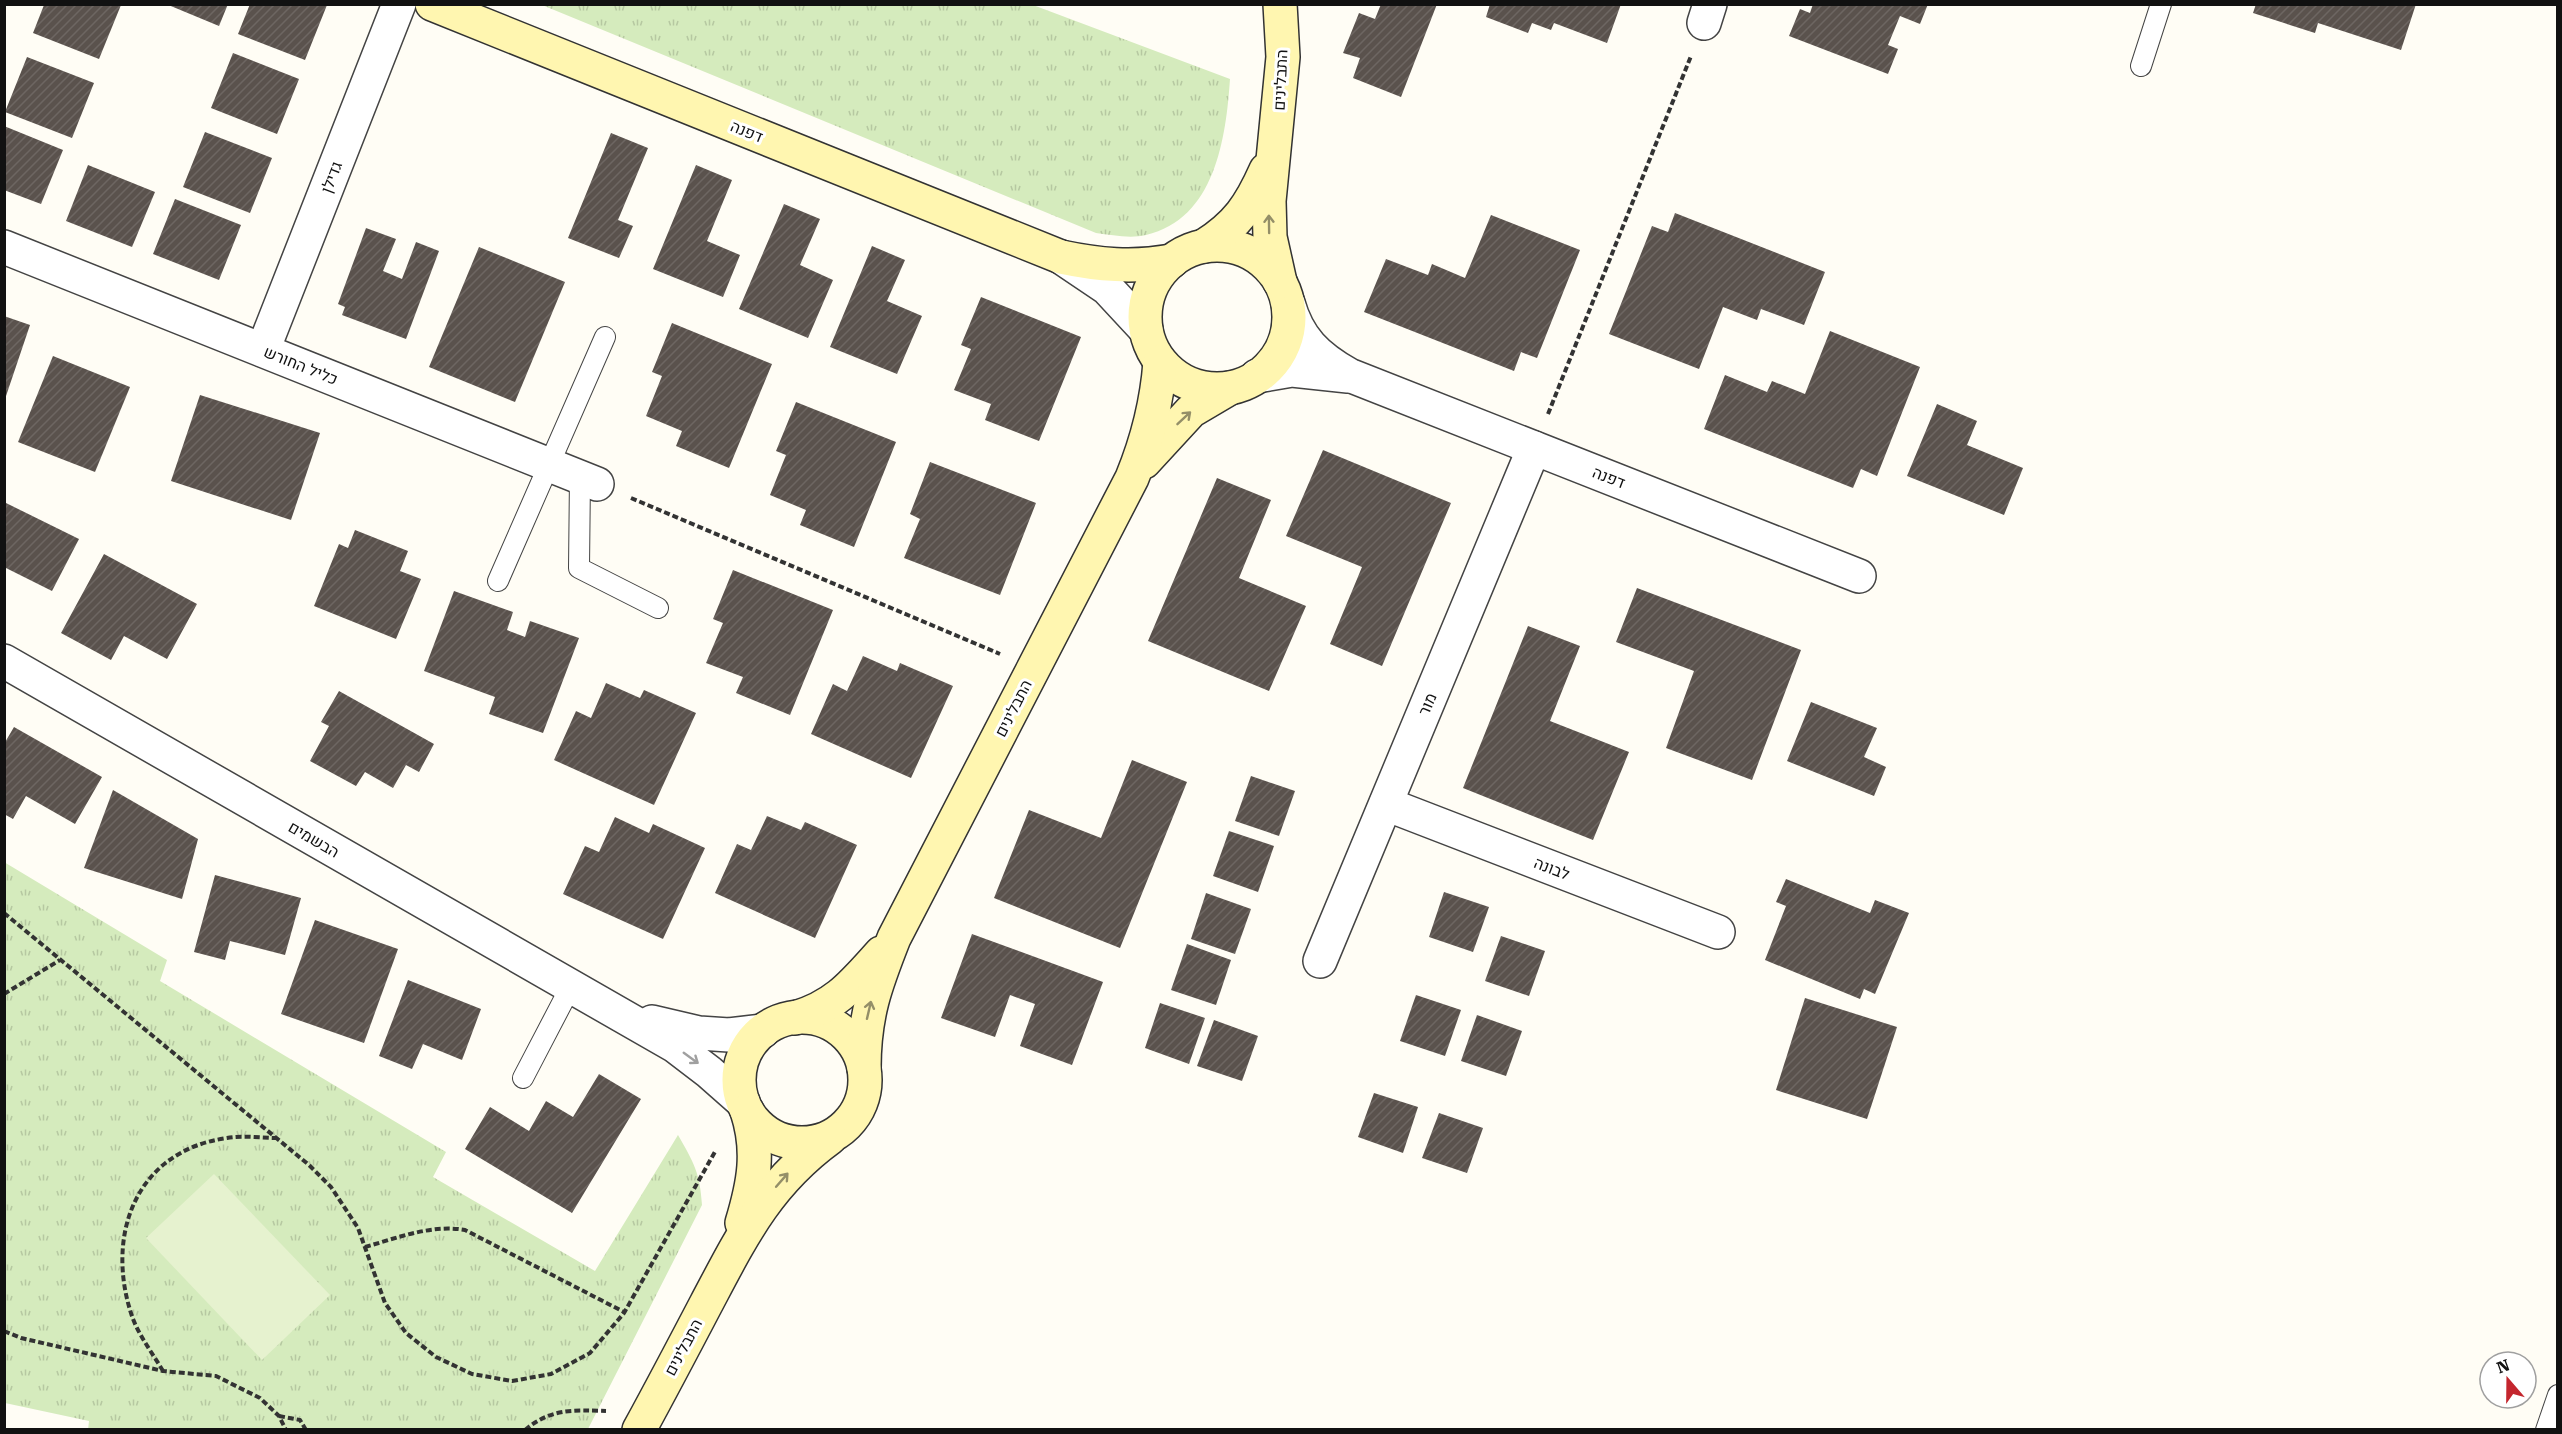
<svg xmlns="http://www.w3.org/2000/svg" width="2562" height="1434" viewBox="0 0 2562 1434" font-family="'Roboto Serif',Heebo,serif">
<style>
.grass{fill:url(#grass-tufts)}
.pitch{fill:#e6f2cf}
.building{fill:url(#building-hatch)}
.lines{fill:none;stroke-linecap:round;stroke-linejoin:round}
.lane-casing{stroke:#444;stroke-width:22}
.street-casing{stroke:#444;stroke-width:36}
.secondary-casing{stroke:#333;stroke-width:36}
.path{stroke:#333;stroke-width:4;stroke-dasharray:6 3;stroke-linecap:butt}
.lane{stroke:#fff;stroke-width:20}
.street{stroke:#fff;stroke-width:33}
.secondary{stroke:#fff6b0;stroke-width:33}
.oneway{stroke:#948f68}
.oneway2{stroke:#a0a0a0}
.labels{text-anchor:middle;stroke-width:6;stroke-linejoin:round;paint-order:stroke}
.street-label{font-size:16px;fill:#111;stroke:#fff}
</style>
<defs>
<pattern id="grass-tufts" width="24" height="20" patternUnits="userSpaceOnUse" patternTransform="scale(1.5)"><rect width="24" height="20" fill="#d5ebbd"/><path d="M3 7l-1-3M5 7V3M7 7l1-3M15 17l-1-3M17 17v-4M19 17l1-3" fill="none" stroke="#b6c8a1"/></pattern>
<pattern id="building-hatch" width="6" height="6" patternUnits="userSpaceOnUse" patternTransform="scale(1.5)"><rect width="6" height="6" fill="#5a524d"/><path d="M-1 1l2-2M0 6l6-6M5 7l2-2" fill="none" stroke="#6d6662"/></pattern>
</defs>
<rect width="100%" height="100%" fill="#fffdf5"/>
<g class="grass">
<path d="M542 5H1033L1230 79C1226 138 1215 219 1146 235 1130 239 1112 235 1096 233Z"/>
<path d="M4 862 167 960 160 981 446 1152 433 1177 595 1271 678 1135C694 1163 700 1173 702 1205L588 1429 88 1430 89 1421 5 1403Z"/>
</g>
<polygon class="pitch" points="214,1174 330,1295 262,1360 146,1238"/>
<g class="building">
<polygon points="166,4 228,4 219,26"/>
<polygon points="250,4 327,5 305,60 238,34"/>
<polygon points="1381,4 1437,4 1401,97 1353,78 1360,58 1343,53 1359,13 1375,19"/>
<polygon points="1490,4 1621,4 1607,43 1554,23 1551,30 1532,23 1528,33 1486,17"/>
<polygon points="1813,4 1928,4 1920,24 1900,16 1888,45 1898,49 1888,74 1789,36 1800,9 1810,13"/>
<polygon points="2256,4 2416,4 2401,50 2318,23 2315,33 2253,13"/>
<polygon points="44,5 121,5 99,59 33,33"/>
<polygon points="233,53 299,79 277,134 211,108"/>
<polygon points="27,57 94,83 72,138 5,112"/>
<polygon points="4,126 63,150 41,204 4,190"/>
<polygon points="205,132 272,158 250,213 183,187"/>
<polygon points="611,133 648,148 618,220 633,226 619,258 568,238"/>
<polygon points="88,165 155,192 132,247 66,221"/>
<polygon points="696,165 732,180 707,241 740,255 723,297 653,269"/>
<polygon points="175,199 241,225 219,280 153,254"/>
<polygon points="784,204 820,219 800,265 833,280 808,338 739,309"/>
<polygon points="1675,213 1825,272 1804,325 1761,309 1757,320 1723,307 1699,369 1609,334 1652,226 1668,232"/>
<polygon points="1491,215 1580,250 1537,358 1521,352 1514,371 1364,312 1386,259 1428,275 1432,264 1465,278"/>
<polygon points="366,228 396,239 383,271 402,279 416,242 439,251 406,339 342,315 345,307 338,304"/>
<polygon points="872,246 905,260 887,301 922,316 897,374 830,347"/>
<polygon points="479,247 565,282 515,402 429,367"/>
<polygon points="981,297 1081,337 1039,441 985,420 991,404 954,390 971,349 961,345"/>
<polygon points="4,316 30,325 5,399 4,399"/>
<polygon points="672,323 772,364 729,468 676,446 682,431 646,416 662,376 652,372"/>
<polygon points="1830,331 1920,367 1877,476 1861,469 1853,488 1704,429 1725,375 1767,392 1772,381 1805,394"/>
<polygon points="53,356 130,387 95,472 18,442"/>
<polygon points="200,395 320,433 291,520 171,481"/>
<polygon points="796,402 896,442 854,547 800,525 806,510 770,495 786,455 776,451"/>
<polygon points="1937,404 1977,421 1967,445 2023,468 2004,515 1907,476"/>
<polygon points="1323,450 1451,503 1382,666 1330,644 1362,567 1286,536"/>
<polygon points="930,462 1036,503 1000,595 904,558 920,519 910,514"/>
<polygon points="1217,478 1271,500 1239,578 1306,606 1269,691 1148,641"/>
<polygon points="4,502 79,539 52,591 4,567"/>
<polygon points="355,530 408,551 400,571 421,579 396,639 314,606 339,544 348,548"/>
<polygon points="104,554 197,604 167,659 124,636 111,660 61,633"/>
<polygon points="733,570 833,610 790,715 736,693 743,677 706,663 723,623 713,619"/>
<polygon points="1637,588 1801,650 1752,780 1666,748 1694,671 1616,642"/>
<polygon points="454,591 513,612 507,630 525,637 530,621 579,638 543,733 489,714 495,697 424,671"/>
<polygon points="1528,626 1580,646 1550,721 1629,752 1593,840 1463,788"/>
<polygon points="863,656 897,671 900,663 953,686 911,778 811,734 833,684 847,691"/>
<polygon points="606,683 640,698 644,690 696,713 654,805 554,760 576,711 591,718"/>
<polygon points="339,691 434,744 419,772 406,765 393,788 365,772 356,786 310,761 329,726 321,722"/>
<polygon points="1811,702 1877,728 1864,757 1886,767 1874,796 1787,761"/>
<polygon points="14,727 102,777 75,824 26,796 13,819 4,814 4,744"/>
<polygon points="1132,760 1187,782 1120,948 994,898 1029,810 1101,838"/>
<polygon points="1251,776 1295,791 1279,836 1235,821"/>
<polygon points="113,790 198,839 182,899 84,868"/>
<polygon points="767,816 801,830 805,822 857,845 815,938 715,893 737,844 751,850"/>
<polygon points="615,817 649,833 653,824 705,848 663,939 563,894 585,846 599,852"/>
<polygon points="1229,831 1274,846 1258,892 1213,876"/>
<polygon points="215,875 301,898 285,955 230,941 225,960 194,952"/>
<polygon points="1786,879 1870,913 1875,900 1909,913 1875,994 1864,989 1860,999 1765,960 1786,906 1776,902"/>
<polygon points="1444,892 1489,907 1473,952 1429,937"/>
<polygon points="1206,893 1251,909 1235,954 1191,939"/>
<polygon points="315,920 398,949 364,1043 281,1014"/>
<polygon points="972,934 1103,982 1072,1065 1020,1046 1035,1004 1010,995 995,1037 941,1018"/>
<polygon points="1501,936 1545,951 1529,996 1485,981"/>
<polygon points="1187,944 1231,960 1216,1005 1171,990"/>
<polygon points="408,980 481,1009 462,1060 423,1044 412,1069 379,1056"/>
<polygon points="1416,995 1461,1010 1445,1056 1400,1041"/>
<polygon points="1805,998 1897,1027 1867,1119 1776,1090"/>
<polygon points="1160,1003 1205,1018 1189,1064 1145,1048"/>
<polygon points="1477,1015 1522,1031 1506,1076 1461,1061"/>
<polygon points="1214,1020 1258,1036 1242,1081 1197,1066"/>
<polygon points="599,1074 641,1099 572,1213 465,1149 490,1107 529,1131 546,1101 573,1117"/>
<polygon points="1374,1093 1418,1107 1403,1153 1358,1137"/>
<polygon points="1439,1113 1483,1128 1467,1173 1422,1158"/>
</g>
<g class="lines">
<defs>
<g id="lane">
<polyline points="2141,66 2161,4"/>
<polyline points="580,477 579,568 658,608"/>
<polyline points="498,581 605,337"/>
<polyline points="523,1078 571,986"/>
<polyline points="2546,1430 2558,1395"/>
</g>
<g id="street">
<polyline points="1704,23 1710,4"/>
<polyline points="4,247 597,484"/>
<polyline points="1061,257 1107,288 1146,330"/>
<path d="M1288 303C1298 339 1317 357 1349 375L1859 576"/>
<polyline points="263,350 399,4"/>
<polyline points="1257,376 1292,370 1348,376"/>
<polyline points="4,661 675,1046 709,1072 743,1102"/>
<polyline points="1386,804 1718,932"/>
<polyline points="1320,961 1534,448"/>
<polyline points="652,1022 699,1033 729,1035 763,1031"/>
</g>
<g id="secondary">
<path d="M432 4 1061 257C1099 265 1133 268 1172 261"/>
<circle cx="1217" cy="317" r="72"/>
<path d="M1204 246C1237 225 1250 206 1266 170"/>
<polyline points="1280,282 1270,237 1269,201 1283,57 1280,4"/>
<polyline points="1144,462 1191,411 1230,388"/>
<circle cx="802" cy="1080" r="63"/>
<path d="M795 1018C836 1006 853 984 881 953"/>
<path d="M864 1068C864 1016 875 986 894 938L1132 478C1148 439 1157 403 1160 362"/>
<path d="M742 1223C754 1183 760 1151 747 1111"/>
<path d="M639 1430C662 1388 684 1346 706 1304 742 1236 767 1184 830 1138"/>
</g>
</defs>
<use href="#lane" class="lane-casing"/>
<use href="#street" class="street-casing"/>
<use href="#secondary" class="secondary-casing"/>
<g class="path">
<polyline points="1548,414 1691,56"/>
<polyline points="631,498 1000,654"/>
<polyline points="4,913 309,1165 331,1187 358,1228 385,1303 406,1333 436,1357 472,1374 512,1381 551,1374 590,1353 624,1313 716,1150"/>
<polyline points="4,994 60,960"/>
<path d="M365 1247C397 1238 432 1224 465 1230L624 1312"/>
<polyline points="4,1331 21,1338 163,1371 216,1376 260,1398 279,1416 286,1430"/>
<path d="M163 1371C153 1354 140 1337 133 1319 104 1238 134 1151 227 1138 243 1135 261 1138 277 1138"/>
<polyline points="279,1416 300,1420 306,1430"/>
<path d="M525 1430C551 1408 574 1410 606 1411"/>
</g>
<use href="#lane" class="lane"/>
<use href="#street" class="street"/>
<use href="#secondary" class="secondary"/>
</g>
<defs><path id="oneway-shaft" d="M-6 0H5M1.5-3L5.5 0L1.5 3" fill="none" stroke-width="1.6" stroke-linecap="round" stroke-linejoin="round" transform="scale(1.5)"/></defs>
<g class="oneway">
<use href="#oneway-shaft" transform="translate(1269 224) rotate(-91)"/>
<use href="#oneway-shaft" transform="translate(1184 418) rotate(-43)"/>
<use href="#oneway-shaft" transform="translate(869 1010) rotate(-77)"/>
<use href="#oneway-shaft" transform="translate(782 1180) rotate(-49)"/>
</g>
<use class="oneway2" href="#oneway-shaft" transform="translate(691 1058) rotate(36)"/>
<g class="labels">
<g class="street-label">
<text transform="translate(1280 80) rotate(-87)" y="6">התבלינים</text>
<text transform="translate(747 131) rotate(22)" y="6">דפנה</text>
<text transform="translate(331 177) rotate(-69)" y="6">גדילן</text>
<text transform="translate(301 365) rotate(22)" y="6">כליל החורש</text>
<text transform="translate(1609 477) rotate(21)" y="6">דפנה</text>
<text transform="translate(1427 704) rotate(-67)" y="6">מור</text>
<text transform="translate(1013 708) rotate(-63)" y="6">התבלינים</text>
<text transform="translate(314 839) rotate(30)" y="6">הבשמים</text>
<text transform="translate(1552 868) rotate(21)" y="6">לבונה</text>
<text transform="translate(683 1347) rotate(-62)" y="6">התבלינים</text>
</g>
</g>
<rect width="2562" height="1434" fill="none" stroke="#111111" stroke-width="12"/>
<g transform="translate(2508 1380) rotate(340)"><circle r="28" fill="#ffffff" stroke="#a0a0a0" stroke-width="1.5"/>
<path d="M0-4.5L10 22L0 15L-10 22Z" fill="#c4262e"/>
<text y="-9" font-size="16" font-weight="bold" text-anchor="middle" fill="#111111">N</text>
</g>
</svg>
